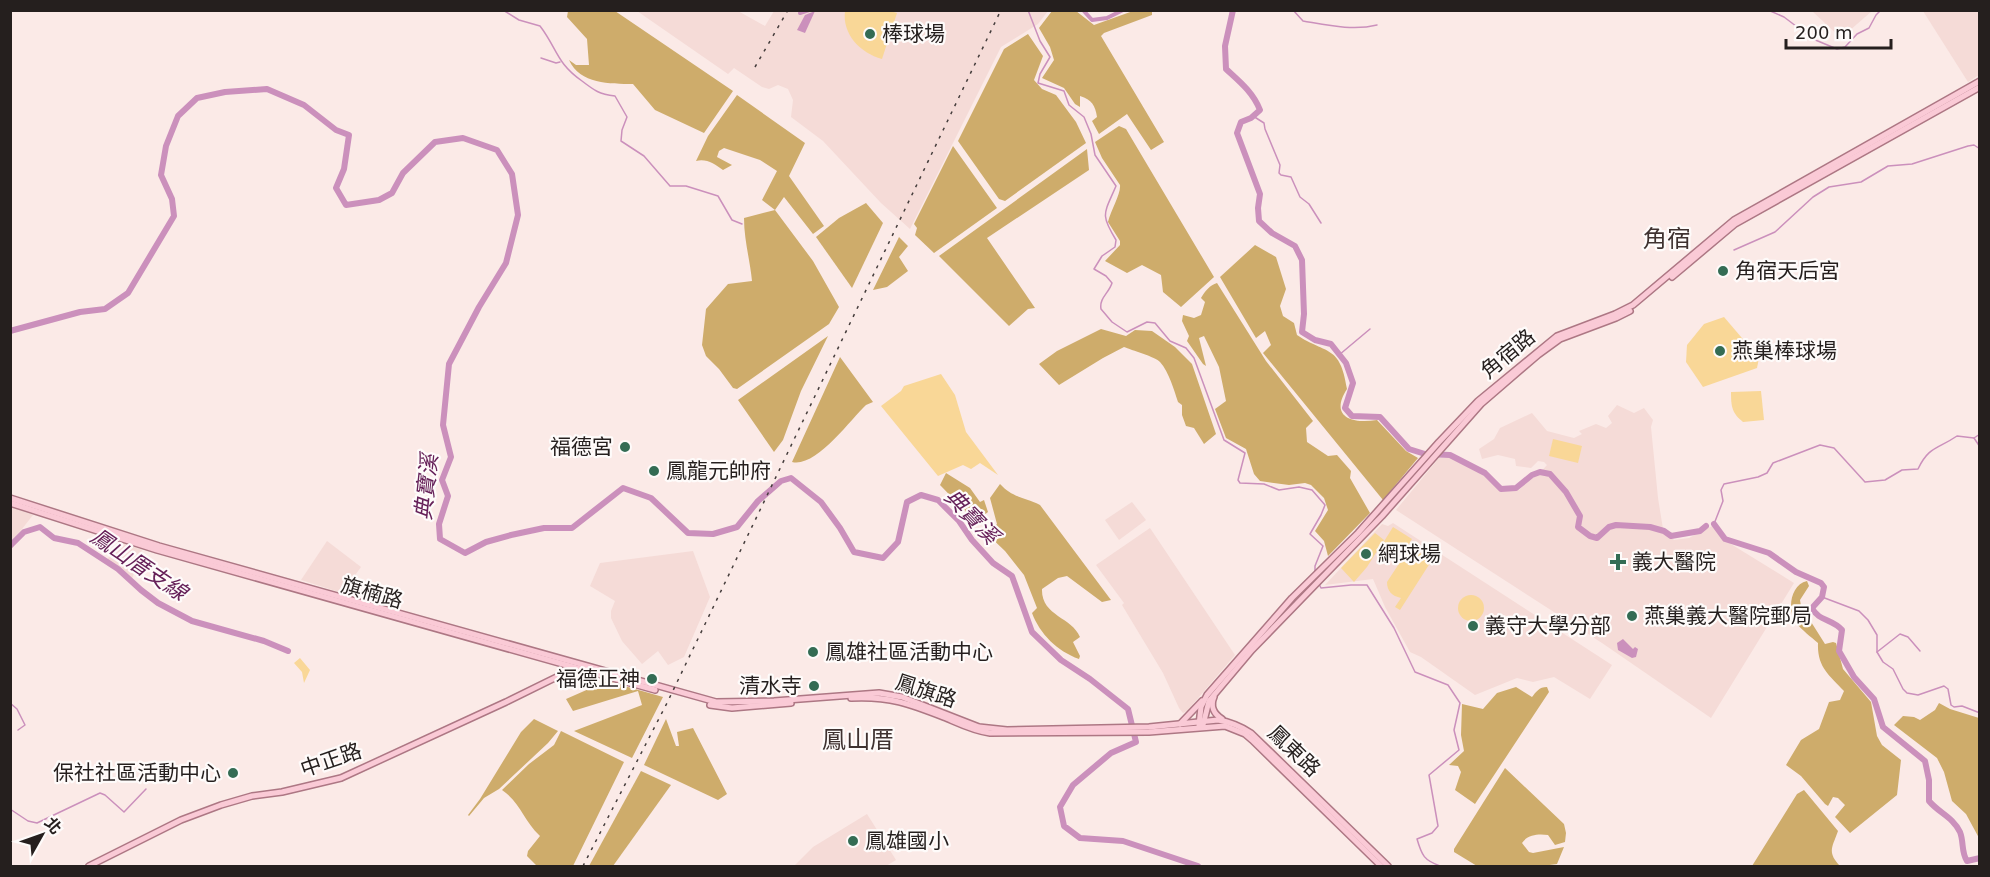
<svg xmlns="http://www.w3.org/2000/svg" width="1990" height="877" viewBox="0 0 1990 877" font-family="'DejaVu Sans','Noto Sans TC',sans-serif">
<style>
.built{fill:#f5dbd7}
.green{fill:#f9d797}
.forest{fill:#ceac6b}
.water{fill:#cb90bc}
.lines{fill:none;stroke-linecap:round;stroke-linejoin:round}
.stream{stroke:#cb90bc;stroke-width:1.5}
.canal{stroke:#cb90bc;stroke-width:4}
.river{stroke:#cb90bc;stroke-width:6}
.major-casing{stroke:#ad7784;stroke-width:8}
.major{stroke:#facad6;stroke-width:5}
.rail{stroke:#443c3b;stroke-width:1.5;stroke-dasharray:3 6;stroke-linecap:butt}
.poi-dot{fill:#346c54;stroke:#fefbfa;stroke-width:2}
.labels{text-anchor:middle;stroke-width:4.5;stroke-linejoin:round;paint-order:stroke}
.poi-label{font-size:21px;fill:#251f1e;stroke:#fefbfa;text-anchor:start}
.street-label{font-size:21px;fill:#251f1e;stroke:#fefbfa}
.water-label{font-size:22px;font-style:italic;fill:#662159;stroke:#fefbfa}
.quarter-label{font-size:24px;fill:#3f3230;stroke:#fefbfa}
</style>
<rect width="100%" height="100%" fill="#fbeae7"/>
<g class="built">
<polygon points="637,11 738,11 765,26 774,11 1048,11 1038,24 1001,47 910,229 881,203 823,141 791,117 793,100 788,89 778,85 769,89 762,87 734,68 728,74"/>
<polygon points="1812,11 1872,11 1841,38"/>
<polygon points="1923,11 1979,11 1979,75 1968,82"/>
<polygon points="1617,405 1634,413 1644,408 1653,420 1651,427 1658,498 1663,529 1674,540 1689,538 1712,526 1726,541 1794,583 1711,718 1602,643 1396,510 1439,458 1453,458 1483,475 1499,490 1519,490 1530,479 1537,476 1547,465 1544,462 1538,461 1531,468 1516,466 1515,459 1498,455 1482,459 1479,449 1494,439 1500,428 1532,413 1547,431 1574,438 1582,434 1579,431 1596,424 1606,428 1612,423 1608,416"/>
<polygon points="1132,502 1146,520 1119,540 1105,520"/>
<polygon points="11,507 33,515 11,543 10,507"/>
<polygon points="1393,523 1612,665 1590,699 1554,677 1533,682 1517,678 1475,695 1421,657 1410,652 1385,607 1373,579 1325,585 1382,524 1388,526"/>
<polygon points="1150,528 1235,655 1187,711 1183,713 1179,708 1163,673 1122,605 1124,603 1096,565"/>
<polygon points="119,541 142,550 132,579 107,560"/>
<polygon points="327,541 361,567 342,593 301,580"/>
<polygon points="693,551 710,597 684,657 668,665 658,651 642,664 622,641 611,618 611,611 615,601 590,586 600,563"/>
<polygon points="867,814 896,860 886,866 794,866 813,847"/>
</g>
<g class="green">
<path d="M845 11H890L897 13 882 59C860 53 842 34 845 11Z"/>
<polygon points="1724,317 1759,358 1757,368 1703,387 1686,362 1687,345 1704,324"/>
<polygon points="941,374 955,395 966,432 998,475 980,463 971,469 963,465 938,476 881,406 901,391 904,386"/>
<path d="M1761 391 1764 420 1743 422C1732 413 1731 407 1731 392Z"/>
<polygon points="1553,439 1582,446 1578,463 1549,456"/>
<polygon points="1393,527 1412,539 1402,555 1383,543"/>
<polygon points="1375,533 1384,540 1367,567 1354,582 1341,568"/>
<path d="M1412 551 1422 554 1426 561 1428 558 1432 560 1400 610 1395 607 1401 598C1392 596 1387 591 1387 582L1406 553Z"/>
<circle cx="1471" cy="608" r="13"/>
<polygon points="300,658 310,670 304,683 302,672 294,663"/>
</g>
<g class="forest">
<path d="M568 11H615L733 91 704 133 655 110 633 84C610 84 580 84 569 60L576 65H589L587 39 567 17Z"/>
<path d="M1052 11H1076L1094 25 1133 11H1152V15L1104 33 1101 36 1164 142 1151 150 1127 114 1099 134 1092 121 1097 117C1095 105 1092 100 1080 96V107L1075 104 1064 88 1042 78 1054 60 1050 47 1039 28Z"/>
<polygon points="1028,34 1043,56 1034,80 1042,89 1056,95 1076,122 1086,143 1005,201 999,199 958,141 1004,49"/>
<path d="M737 95 805 143 789 176 824 226 813 234 784 197 775 210 813 261 839 307 829 324 737 389 733 388 719 369 706 356 702 345 706 309 728 284 752 281C750 260 744 240 744 218L775 210 762 200 777 171 760 160 724 148 719 151 717 157 732 165 723 170C715 164 706 158 696 161L708 136Z"/>
<path d="M1119 126 1126 129 1214 277 1181 307 1163 292 1161 275 1142 265 1127 273 1105 261 1120 245V241L1108 222C1111 210 1121 194 1120 185L1102 158 1095 142Z"/>
<polygon points="953,146 997,208 934,253 915,235 917,228 914,224"/>
<polygon points="1087,149 1089,170 987,238 1035,308 1028,309 1009,326 939,256"/>
<polygon points="866,203 883,223 852,288 816,237 839,218"/>
<polygon points="899,237 908,246 899,257 908,271 887,287 873,290"/>
<path d="M1255 245 1276 257 1286 289 1280 306 1283 316 1294 323 1297 335C1327 355 1340 344 1347 389 1329 417 1352 424 1377 420L1406 451 1418 458 1383 500 1263 353 1271 345 1265 331 1256 338 1220 277Z"/>
<path d="M1217 283 1266 361 1313 421 1306 428 1307 442 1328 456 1337 455 1351 471 1350 478 1370 513 1328 556 1324 541 1315 531 1328 510 1324 498 1311 485 1305 483 1289 485 1260 481 1254 474 1246 449 1226 438 1215 409 1226 401 1219 367 1204 336 1199 338 1206 366 1203 364 1187 341 1189 336 1182 321 1183 315 1194 318 1201 315 1205 302 1201 298C1205 291 1210 285 1217 283Z"/>
<path d="M1101 329 1126 336 1135 330 1152 331 1175 347 1192 364 1216 434 1204 444 1194 428 1186 426 1182 415V405L1178 402C1174 390 1169 372 1160 362 1156 357 1131 350 1124 347L1103 358 1059 385 1039 364 1057 351Z"/>
<polygon points="828,336 801,391 783,440 774,452 738,400"/>
<path d="M840 357 873 402 866 405C850 420 816 468 792 462Z"/>
<polygon points="946,473 970,488 980,502 984,500 988,512 980,518 971,517 940,485"/>
<path d="M1000 484C1013 498 1024 497 1040 505L1111 600 1102 602 1067 576 1058 578 1042 589C1041 616 1072 617 1080 637L1073 642 1080 656 1079 659C1057 651 1040 634 1032 613L1037 608 1024 575 1005 551 984 531 990 526 994 527 997 524 990 498Z"/>
<path d="M1807 581 1809 586 1800 600 1801 606 1825 644 1833 642 1836 643 1843 669 1871 702 1877 736 1882 745 1901 760 1897 795 1850 833 1835 817 1845 805 1838 798 1833 797 1828 806 1825 804 1801 776 1786 765 1801 740 1819 729 1829 702 1840 700 1844 691C1829 675 1817 667 1818 643 1811 637 1802 630 1796 623 1787 610 1790 585 1807 581Z"/>
<polygon points="607,681 663,697 632,758 574,731 642,705 638,691 573,711 566,699"/>
<path d="M1516 687 1532 697C1536 692 1539 687 1547 687L1549 692 1475 804 1455 790 1461 772 1458 766 1449 765 1464 751 1461 735 1462 704 1483 709 1497 693Z"/>
<polygon points="1939,703 1950,709 1979,718 1979,838 1966,814 1952,801 1944,772 1937,758 1894,725 1903,716 1914,717 1920,720 1935,710"/>
<polygon points="534,719 558,731 548,743 499,789 484,798 469,816 468,815 480,799 521,732"/>
<polygon points="666,719 676,746 679,746 677,732 693,728 727,794 718,800 644,765"/>
<path d="M561 731 624 762 573 866H537L527 856 528 851 540 836C523 820 521 803 502 790L529 764 554 745Z"/>
<path d="M1505 768 1564 824 1566 833 1565 842 1555 845 1548 835C1539 834 1528 834 1522 843L1529 852 1533 853 1564 847 1557 864 1542 866H1477L1454 852V849Z"/>
<polygon points="641,771 671,785 613,866 589,866"/>
<path d="M1804 790 1838 831C1832 848 1827 852 1840 866H1752L1797 794Z"/>
</g>
<g class="water">
<polygon points="815,11 805,33 797,30 805,15"/>
<polygon points="1623,639 1633,649 1635,647 1638,649 1636,657 1632,658 1618,650 1617,643"/>
</g>
<g class="lines">
<g class="stream">
<path d="M503 10 519 20 540 26C557 48 556 63 582 81 595 91 599 94 615 96L627 117 622 130 621 141 644 156 670 186H686L718 196 732 220 742 224"/>
<path d="M1028 10 1040 41 1050 57 1040 74 1038 83 1064 91 1069 105 1084 117 1091 134 1095 155 1116 186C1104 214 1100 214 1116 240L1115 247 1102 256 1094 269 1106 276 1112 283C1109 293 1099 298 1101 309L1112 322 1127 332 1147 322 1155 323 1170 341 1186 348 1194 358 1224 440 1245 453 1238 480 1240 483 1264 484 1279 490 1299 487 1312 490 1325 505 1321 515 1310 534 1323 546 1315 566V571"/>
<path d="M1293 10 1303 21C1327 25 1353 31 1377 25"/>
<polyline points="1768,10 1784,17 1813,39 1837,49 1845,47 1857,34 1869,28 1876,15 1881,10"/>
<polyline points="541,58 556,63 560,62"/>
<polyline points="1253,116 1264,123 1265,129 1280,165 1279,173 1281,175 1291,177 1300,197 1309,204 1321,223"/>
<polyline points="1734,250 1775,232 1813,197 1829,187 1861,182 1888,166 1912,164 1968,146 1974,145 1980,149"/>
<polyline points="1339,355 1370,329"/>
<polyline points="1974,438 1980,447"/>
<path d="M1714 524 1723 501 1721 490 1724 484 1758 477 1767 473 1773 463 1820 445 1834 448 1865 482 1885 480 1902 470 1918 469C1929 446 1938 449 1957 436L1974 438 1980 434"/>
<path d="M1319 584 1321 588 1351 585H1367L1394 628 1415 672 1448 685 1460 703 1454 730 1459 750 1429 775 1438 826 1432 833 1417 839C1422 856 1424 860 1440 866"/>
<polyline points="1822,597 1859,611 1868,620 1877,635 1877,652 1883,662 1893,669 1903,689 1907,693 1918,695 1944,686 1948,689 1951,705 1954,707 1962,706 1980,713"/>
<polyline points="1877,652 1900,634 1908,637 1920,651"/>
<polyline points="10,703 17,709 25,725 18,730"/>
<polyline points="10,809 28,821 37,823 100,793 105,795 124,812 146,789"/>
</g>
<g class="canal">
<polyline points="1083,10 1092,20 1107,18 1123,10"/>
<polyline points="800,13 809,10"/>
</g>
<g class="river">
<path d="M1233 10 1225 46 1226 69C1239 81 1253 92 1260 110L1251 118 1241 122 1237 133 1260 194 1258 208 1259 221 1272 233 1295 246 1302 260 1304 314 1302 332 1315 340 1331 344 1346 363 1353 383 1345 408 1352 416 1380 417 1409 449 1425 454 1450 455 1485 473 1501 489 1516 488 1532 475 1540 472 1550 474 1566 492 1580 516 1578 527 1590 536 1597 538 1609 527 1616 525 1650 527 1664 531 1671 536 1700 531 1706 526"/>
<polyline points="10,331 80,312 105,309 128,293 174,216 172,199 161,175 166,146 178,116 197,98 225,92 267,89 304,105 336,130 349,135 344,169 336,188 346,205 379,200 392,193 403,173 435,142 463,138 497,150 512,174 518,215 506,263 479,307 449,364 443,425 451,457 442,480 448,496 439,524 440,539 465,553 486,542 511,535 544,528 572,528 623,488 651,498 688,533 713,534 737,527 758,501 781,481 791,478 821,502 840,528 854,552 883,558 898,542 907,502 921,495 938,500 959,521 972,540 993,563 1012,576 1032,632 1061,660 1090,679 1128,709 1136,742 1111,753 1073,785 1060,807 1064,826 1080,838 1123,841 1198,866"/>
<path d="M1714 524 1725 539 1769 553 1796 572 1821 583 1824 587 1822 597 1812 608C1818 621 1833 619 1842 630L1839 651 1854 677 1874 699 1883 727 1925 761 1929 780V801C1939 813 1953 817 1960 832 1964 842 1961 852 1967 861L1980 858"/>
<polyline points="10,546 24,532 40,527 54,538 78,543 118,569 141,590 158,603 192,621 264,641 288,651"/>
</g>
<defs>
<g id="major">
<polyline points="1672,277 1735,224 1980,87"/>
<path d="M10 498 159 546 716 702 774 701 879 693 902 697 979 727 1007 730 1149 727 1218 720C1231 722 1240 726 1251 733L1388 866"/>
<polyline points="10,503 157,550 655,690"/>
<path d="M1214 697C1210 706 1214 714 1222 719"/>
<path d="M851 698C890 696 910 704 946 718 960 724 974 731 990 733L1149 732 1225 726 1245 734 1252 740 1381 866"/>
<polyline points="710,705 732,708 791,703"/>
<polyline points="1180,724 1202,701"/>
<polyline points="1199,725 1201,707 1207,695 1292,598 1358,533 1439,442 1478,401 1557,336 1615,314 1633,305 1734,220 1980,81"/>
<polyline points="1203,725 1209,701 1252,650 1382,516 1481,404 1538,355 1560,339 1616,318 1630,311"/>
<polyline points="89,866 181,820 221,805 252,796 282,792 341,778 506,702 575,668"/>
</g>
</defs>
<use href="#major" class="major-casing"/>
<use href="#major" class="major"/>
<g class="rail">
<polyline points="755,67 788,10"/>
<polyline points="583,866 667,703 1001,10"/>
</g>
</g>
<g class="poi-dot">
<circle cx="870" cy="34" r="6"/>
<circle cx="1723" cy="271" r="6"/>
<circle cx="1720" cy="351" r="6"/>
<circle cx="625" cy="447" r="6"/>
<circle cx="654" cy="471" r="6"/>
<circle cx="1366" cy="554" r="6"/>
<path d="M1615 553h6v6h6v6h-6v6h-6v-6h-6v-6h6z"/>
<circle cx="1632" cy="616" r="6"/>
<circle cx="1473" cy="626" r="6"/>
<circle cx="813" cy="652" r="6"/>
<circle cx="652" cy="679" r="6"/>
<circle cx="814" cy="686" r="6"/>
<circle cx="233" cy="773" r="6"/>
<circle cx="853" cy="841" r="6"/>
</g>
<g class="labels">
<g class="poi-label">
<text x="882" y="41">棒球場</text>
<text x="1735" y="278">角宿天后宮</text>
<text x="1732" y="358">燕巢棒球場</text>
<text x="613" y="454" text-anchor="end">福德宮</text>
<text x="666" y="478">鳳龍元帥府</text>
<text x="1378" y="561">網球場</text>
<text x="1632" y="569">義大醫院</text>
<text x="1644" y="623">燕巢義大醫院郵局</text>
<text x="1485" y="633">義守大學分部</text>
<text x="825" y="659">鳳雄社區活動中心</text>
<text x="640" y="686" text-anchor="end">福德正神</text>
<text x="802" y="693" text-anchor="end">清水寺</text>
<text x="221" y="780" text-anchor="end">保社社區活動中心</text>
<text x="865" y="848">鳳雄國小</text>
</g>
<g class="street-label">
<text transform="translate(1508 354) rotate(-40)" y="7">角宿路</text>
<text transform="translate(372 593) rotate(16)" y="7">旗楠路</text>
<text transform="translate(926 691) rotate(18)" y="7">鳳旗路</text>
<text transform="translate(1294 751) rotate(44)" y="7">鳳東路</text>
<text transform="translate(331 760) rotate(-19)" y="7">中正路</text>
</g>
<g class="water-label">
<text transform="translate(426 487) rotate(-84)" y="8">典寶溪</text>
<text transform="translate(972 516) rotate(46)" y="8">典寶溪</text>
<text transform="translate(139 564) rotate(34)" y="8">鳳山厝支線</text>
</g>
<g class="quarter-label">
<text x="1667" y="247">角宿</text>
<text x="858" y="748">鳳山厝</text>
</g>
</g>
<rect width="1990" height="877" fill="none" stroke="#251f1e" stroke-width="24"/>
<g transform="translate(42 835) rotate(50)" stroke="#fefbfa" stroke-width="4.5" paint-order="stroke">
<path d="M0-4.5L10 22L0 15L-10 22Z" fill="#251f1e"/>
<text y="-9" font-size="16" font-weight="bold" text-anchor="middle" fill="#251f1e">北</text>
</g>
<path d="M1786 39v9h105v-9" fill="none" stroke="#251f1e" stroke-width="3"/>
<text x="1795" y="39" font-size="18" fill="#251f1e" stroke="#fefbfa" stroke-width="4.5" paint-order="stroke">200 m</text>
</svg>
